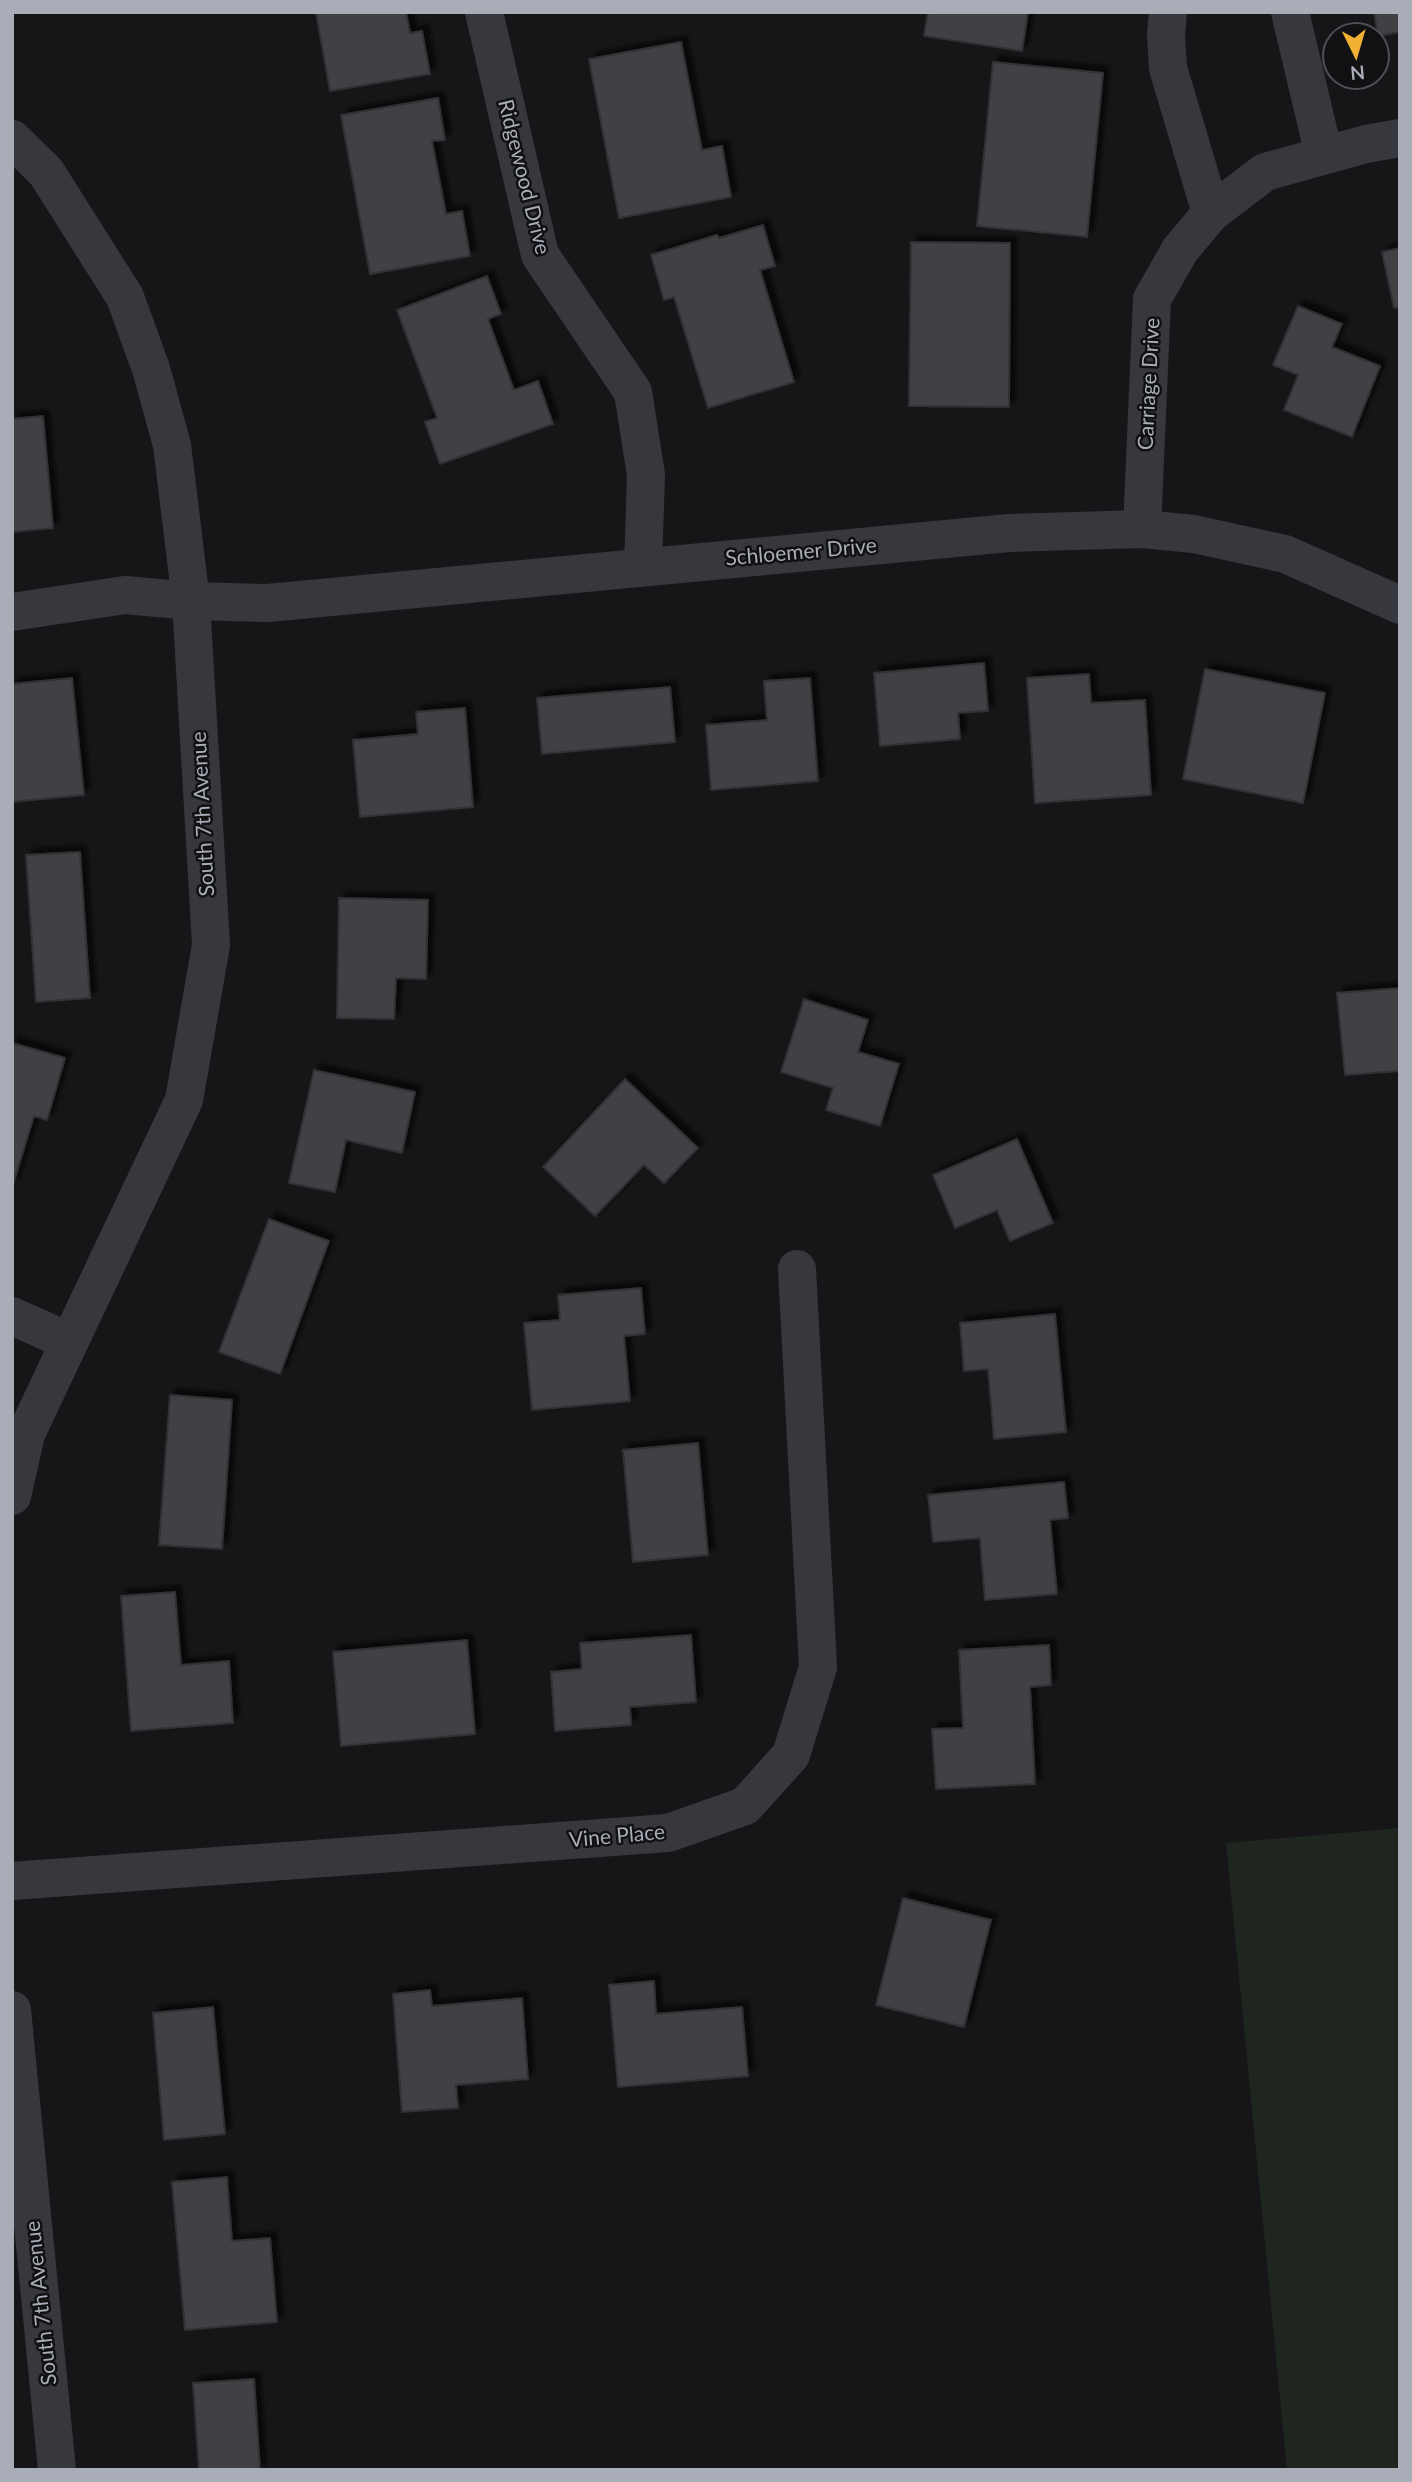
<svg xmlns="http://www.w3.org/2000/svg" width="1412" height="2482" viewBox="0 0 1412 2482" font-family="Lato,sans-serif">
<style>
.green{fill:#1e261f}
.building{fill:#404145;stroke:#303034;stroke-width:2;filter:url(#shadow)}
.lines{fill:none;stroke-linecap:round;stroke-linejoin:round}
.minor{stroke:#37383d;stroke-width:38}
.labels{text-anchor:middle;stroke-width:5;stroke-linejoin:round;paint-order:stroke}
.street-label{font-size:21px;fill:#a8adb8;stroke:#111113}
</style>
<defs>
<filter id="shadow"><feDropShadow dx="6" dy="-6" stdDeviation="2" flood-color="#0009"/></filter>
</defs>
<rect width="100%" height="100%" fill="#161618"/>
<polygon class="green" points="1400,1828 1400,2470 1287,2470 1226,1843"/>
<g class="building">
<polygon points="316,12 406,12 410,33 422,31 430,74 330,91"/>
<polygon points="928,12 1028,12 1022,51 924,36"/>
<polygon points="1374,12 1400,12 1400,32 1378,36"/>
<polygon points="681,42 702,150 722,146 731,197 619,218 589,59"/>
<polygon points="993,62 1103,73 1087,237 977,226"/>
<polygon points="438,98 445,140 432,141 446,214 462,211 470,256 370,274 341,115"/>
<polygon points="763,225 775,266 760,270 794,382 708,408 674,297 664,300 651,255 717,235 719,238"/>
<polygon points="911,242 1010,243 1009,407 909,406"/>
<polygon points="1400,248 1400,307 1394,308 1382,252"/>
<polygon points="487,276 501,314 488,319 514,390 538,381 553,424 440,464 425,422 437,418 397,310"/>
<polygon points="1298,306 1342,324 1332,347 1380,366 1352,437 1284,410 1298,375 1273,365"/>
<polygon points="43,416 53,528 12,532 12,419"/>
<polygon points="984,663 988,711 958,713 960,739 880,746 874,673"/>
<polygon points="1205,669 1325,693 1303,803 1183,779"/>
<polygon points="1089,674 1091,703 1145,700 1151,795 1035,803 1027,678"/>
<polygon points="72,678 84,795 12,802 12,684"/>
<polygon points="810,678 818,781 711,790 706,725 767,720 764,681"/>
<polygon points="670,687 675,742 542,754 537,698"/>
<polygon points="465,708 473,807 360,817 353,740 418,734 416,712"/>
<polygon points="80,852 90,998 36,1002 26,855"/>
<polygon points="339,898 428,900 426,979 396,978 394,1019 337,1018"/>
<polygon points="1400,988 1400,1071 1345,1075 1337,993"/>
<polygon points="804,999 868,1020 858,1052 899,1064 880,1126 826,1110 833,1088 781,1072"/>
<polygon points="12,1043 65,1058 47,1120 34,1116 12,1188"/>
<polygon points="314,1070 415,1092 402,1153 346,1140 335,1192 289,1183"/>
<polygon points="625,1079 698,1148 664,1183 644,1165 595,1216 543,1167"/>
<polygon points="1017,1139 1053,1223 1010,1241 997,1210 955,1228 933,1175"/>
<polygon points="269,1219 329,1241 280,1374 219,1352"/>
<polygon points="641,1288 645,1334 624,1336 630,1401 532,1410 524,1323 560,1320 558,1295"/>
<polygon points="1055,1314 1066,1432 994,1439 988,1369 964,1371 960,1323"/>
<polygon points="170,1395 232,1400 222,1549 159,1545"/>
<polygon points="698,1443 708,1555 633,1562 623,1450"/>
<polygon points="1064,1482 1068,1518 1050,1520 1057,1594 985,1600 980,1538 933,1542 928,1495"/>
<polygon points="175,1592 181,1665 229,1661 233,1723 131,1731 121,1596"/>
<polygon points="691,1635 696,1702 630,1707 631,1725 555,1731 551,1672 582,1669 580,1643"/>
<polygon points="467,1640 475,1734 341,1746 333,1652"/>
<polygon points="1049,1645 1051,1685 1030,1687 1035,1784 936,1789 932,1729 963,1728 959,1650"/>
<polygon points="903,1898 991,1920 964,2027 876,2005"/>
<polygon points="654,1981 656,2014 742,2007 748,2076 618,2087 609,1985"/>
<polygon points="430,1990 432,2006 522,1998 528,2079 456,2085 458,2108 402,2112 393,1994"/>
<polygon points="213,2007 225,2134 164,2140 153,2013"/>
<polygon points="227,2177 232,2241 270,2238 277,2322 185,2330 172,2182"/>
<polygon points="254,2379 260,2470 199,2470 193,2383"/>
</g>
<g class="lines">
<g class="minor">
<polyline points="484,12 540,255 633,392 646,475 643,567"/>
<polyline points="1168,12 1166,35 1168,68 1211,213"/>
<polyline points="1290,12 1324,155"/>
<polyline points="12,139 46,172 125,297 151,369 172,445 191,601 211,945 184,1100 26,1434 12,1496"/>
<polyline points="1142,529 1152,299 1180,250 1211,213 1265,172 1366,144 1400,138"/>
<polyline points="12,612 125,595 191,601 268,603 1009,533 1142,529 1194,534 1285,554 1400,605"/>
<polyline points="12,1316 68,1341"/>
<polyline points="12,1881 668,1833 745,1806 791,1755 818,1667 797,1269"/>
<polyline points="12,2010 57,2470"/>
</g>
</g>
<g class="labels">
<g class="street-label">
<text transform="translate(524 177) rotate(76)" y="7">Ridgewood Drive</text>
<text transform="translate(1149 384) rotate(-87)" y="7">Carriage Drive</text>
<text transform="translate(801 552) rotate(-5)" y="7">Schloemer Drive</text>
<text transform="translate(203 814) rotate(-93)" y="7">South 7th Avenue</text>
<text transform="translate(617 1836) rotate(-5)" y="7">Vine Place</text>
<text transform="translate(41 2303) rotate(-96)" y="7">South 7th Avenue</text>
</g>
</g>
<rect width="1412" height="2482" fill="none" stroke="#a8adb8" stroke-width="28"/>
<g transform="translate(1356 56) rotate(175)"><circle r="33" fill="#111113" stroke="#4d4f55" stroke-width="2"/>
<path d="M0-5L12 26L0 18L-12 26Z" fill="#f2b134"/>
<text y="-10" font-size="19" font-weight="bold" text-anchor="middle" fill="#a8adb8">N</text>
</g>
</svg>
